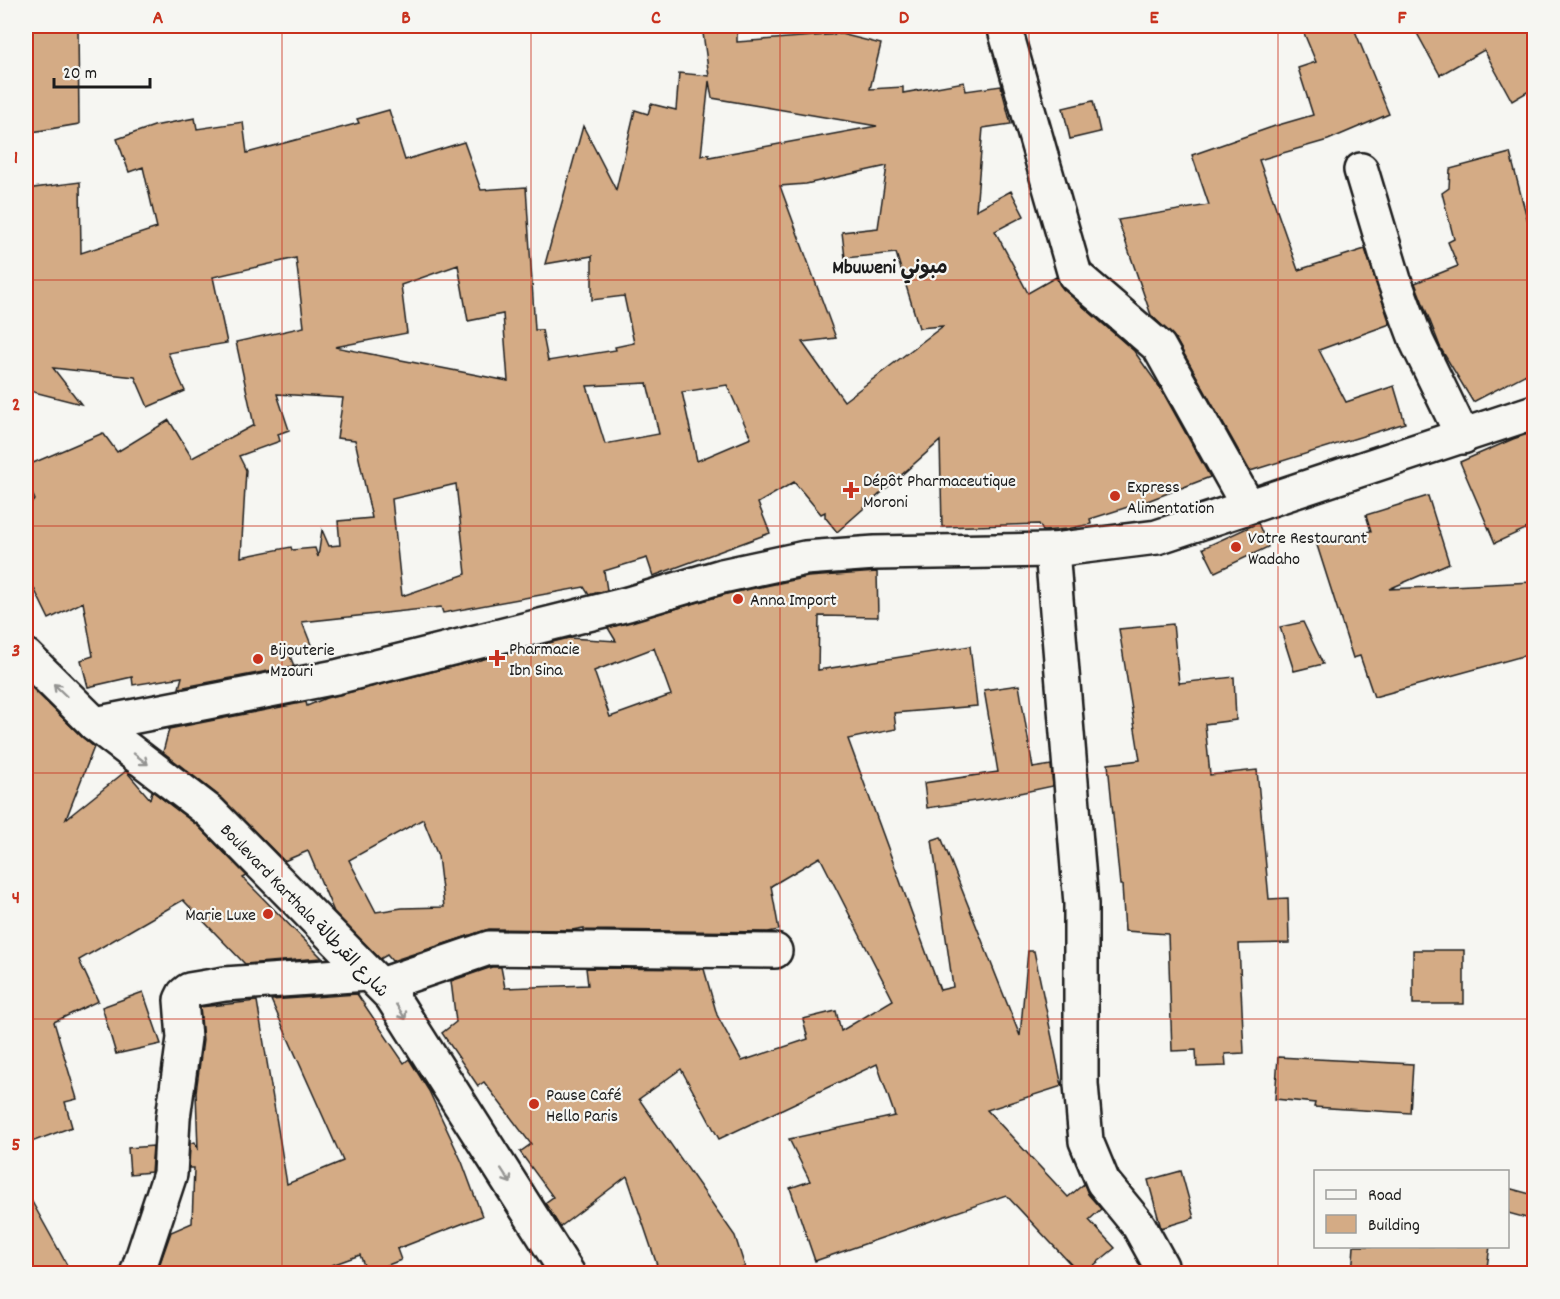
<svg xmlns="http://www.w3.org/2000/svg" width="1560" height="1299" viewBox="0 0 1560 1299" font-family="Dekko,'Playpen Sans Arabic',sans-serif">
<style>
.building{fill:#d4ab85;stroke:#1c1c1c;stroke-width:1.5;fill-rule:evenodd}
.lines{fill:none;stroke-linecap:round;stroke-linejoin:round}
.minor-casing{stroke:#1c1c1c;stroke-width:38}
.major-casing{stroke:#1c1c1c;stroke-width:38}
.minor{stroke:#f6f6f2;stroke-width:33}
.major{stroke:#f6f6f2;stroke-width:33}
.oneway{stroke:#949492}
.grid{fill:none;stroke:#c8321e;stroke-width:1.5;stroke-opacity:0.55}
.poi-dot{fill:#c8321e;stroke:#f6f6f2;stroke-width:2}
.labels{text-anchor:middle;stroke-width:4.5;stroke-linejoin:round;paint-order:stroke}
.poi-label{font-size:18px;fill:#1c1c1c;stroke:#f6f6f2;text-anchor:start}
.street-label{font-size:18px;fill:#1c1c1c;stroke:#f6f6f2}
.neighbourhood-label{font-size:20px;font-weight:bold;fill:#1c1c1c;stroke:#f6f6f2}
.neatline{fill:none;stroke:#c8321e;stroke-width:2}
.grid-label{font-size:20px;text-anchor:middle;font-weight:bold;fill:#c8321e}
</style>
<rect width="100%" height="100%" fill="#f6f6f2"/>
<filter id="ink" filterUnits="userSpaceOnUse"><feTurbulence type="fractalNoise" baseFrequency=".0167" numOctaves="2"/><feDisplacementMap in="SourceGraphic" scale="12" xChannelSelector="R" yChannelSelector="G"/><feConvolveMatrix kernelMatrix="1 2 1 2 8 2 1 2 1" color-interpolation-filters="sRGB"/></filter>
<g filter="url(#ink)">
<g class="building">
<polygon points="26,26 78,26 79,124 26,133"/>
<path d="M702 26H737V42L841 34 881 44 870 89 903 87V93L964 82 966 91 1001 86 1011 124 983 128 976 210 1011 191 1024 216 995 231 1028 293 1056 277 1063 289 1134 351 1161 389 1210 477 1150 500 1090 519 1091 524 1067 529 1043 531 1039 524 942 527 940 441 837 532 825 517V512L821 514 794 482 758 503 770 533 653 576 647 558 604 571 607 590 589 595 584 587 443 613 441 607 302 622 312 647 290 656 294 666 179 688 182 677 133 685 132 677 88 687 81 660 93 656 83 602 49 619 26 572V505L35 500 26 480V466L103 433 117 452 169 420 192 458 254 425 236 342 304 327 296 258 213 277 227 343 168 353 185 391 148 407 135 377 53 368 81 404 26 390 31 352H26V189L80 182 81 253 157 228 143 167 129 172 117 139 154 126 195 118 197 129 243 122 247 153 359 123 357 119 389 110 405 160 464 142 481 190 526 187 535 330H542L548 361 616 350 615 347 634 343 624 296 592 300V256L545 264 583 126 616 190 635 110 648 114 651 104 676 110 679 73 709 76ZM709 81 712 98 877 126 709 157V154L701 156ZM887 166 878 228 842 232 845 258 896 253 919 328 943 326 844 401 802 342 836 338 780 186 806 184ZM458 265 468 321 503 314 508 381 335 347 407 333 401 285ZM647 383 659 434 605 444 587 386ZM727 385 751 438 697 461 682 392ZM277 394 343 398 337 438 355 440 372 518 338 521 340 545 329 546 322 530 318 557 315 548 292 550 291 547 241 557 246 470 239 456 280 441 278 434 289 430ZM456 484 466 574 402 596 392 499Z"/>
<polygon points="1301,26 1353,26 1389,114 1328,140 1259,160 1298,270 1365,249 1390,324 1319,350 1346,402 1394,386 1405,423 1250,471 1175,338 1151,315 1118,220 1209,205 1192,155 1275,126 1313,115 1298,68 1316,62"/>
<polygon points="1413,26 1534,26 1534,88 1512,101 1484,50 1440,75"/>
<polygon points="1093,101 1100,132 1070,139 1063,108"/>
<polygon points="1510,153 1528,222 1534,219 1534,370 1473,402 1441,349 1415,283 1458,266 1448,242 1454,239 1442,193 1449,188 1450,169"/>
<polygon points="1534,432 1534,525 1495,543 1460,462 1513,439"/>
<polygon points="1428,496 1449,563 1389,589 1534,582 1534,653 1374,697 1360,656 1353,658 1316,542 1371,531 1366,515"/>
<polygon points="1258,523 1268,547 1215,572 1203,548"/>
<path d="M877 572 878 617 819 616 818 670 970 646 977 706 894 713 896 729 848 739 940 990 953 987 932 840 941 837 1020 1036 1028 951H1034L1062 1086 987 1110 1068 1197 1084 1184 1088 1194 1101 1209 1089 1220 1115 1248 1083 1274H1080L1006 1195 815 1261 790 1188 810 1181 789 1139 895 1116 877 1064 719 1139 681 1069 639 1099 735 1236 745 1267 725 1274H660L627 1176 560 1227 545 1203 553 1197 520 1152 531 1144 484 1082 478 1086 442 1033 456 1022 451 981 492 967H501L505 988 588 985 586 968 704 969 717 1015 742 1061 808 1039 803 1019 836 1011 841 1031 893 1000 820 857 771 886 779 930 768 932 584 930V928L572 930 489 929 392 961 387 955 380 959 334 912 308 851 284 861 223 799 163 752 169 729 306 702 307 706 326 698 569 638 616 641 608 628 727 594 808 577ZM654 648 671 695 610 717 594 671ZM423 819 438 856 444 907 402 908 376 912 349 860Z"/>
<polygon points="1303,622 1323,664 1294,671 1280,627"/>
<polygon points="1173,624 1179,683 1234,677 1236,720 1205,724 1210,775 1257,770 1269,899 1288,898 1289,943 1239,944 1244,1053 1225,1054 1226,1066 1197,1067 1196,1050 1172,1051 1168,934 1125,931 1122,885 1120,885 1108,764 1140,760 1119,629"/>
<polygon points="26,682 82,737 94,747 66,819 126,771 150,799 152,791 198,826 247,876 243,878 322,958 245,964 183,900 79,960 98,1001 54,1022 77,1099 65,1102 72,1127 26,1144"/>
<polygon points="1019,685 1033,768 1051,765 1053,786 996,798 927,808 924,783 998,772 984,690"/>
<rect x="1413" y="950" width="51" height="54"/>
<polygon points="143,992 161,1044 116,1054 102,1007"/>
<polygon points="357,994 404,1063 409,1059 429,1091 462,1162 482,1216 397,1249 401,1260 367,1273 360,1255 307,1274 160,1274 159,1266 171,1232 192,1223 194,1168 189,1168 190,1143 195,1142 198,1150 196,1092 203,1040 200,1007 257,1001 287,1184 343,1161 271,1000"/>
<polygon points="1278,1057 1413,1064 1410,1113 1314,1107 1315,1103 1275,1099"/>
<polygon points="153,1146 151,1172 130,1174 128,1148"/>
<polygon points="1181,1171 1194,1218 1161,1228 1148,1180"/>
<polygon points="1508,1188 1534,1195 1534,1220 1508,1213"/>
<polygon points="26,1191 72,1274 26,1274"/>
<polygon points="1354,1246 1490,1246 1486,1274 1352,1274"/>
</g>
<g class="lines">
<defs>
<g id="minor">
<polyline points="1004,26 1075,275 1159,347 1248,506"/>
<polyline points="1361,170 1394,280 1417,342 1463,437"/>
<polyline points="1052,550 1081,904 1081,1084 1086,1141 1103,1182 1139,1226 1161,1266 1162,1274"/>
<polyline points="95,724 336,677 628,604 722,576 805,558 875,553 1052,550 1157,537 1534,412"/>
<polyline points="381,985 489,948 775,951"/>
<polyline points="137,1274 170,1174 173,1118 184,1038 181,1000 184,994 189,990 225,984 367,974"/>
</g>
<polyline id="major" points="26,656 95,724 210,812 392,997 568,1274"/>
</defs>
<use href="#minor" class="minor-casing"/>
<use href="#major" class="major-casing"/>
<use href="#minor" class="minor"/>
<use href="#major" class="major"/>
</g>
<defs><path id="oneway-shaft" d="M-6 0H5M1.5-3L5.5 0L1.5 3" fill="none" stroke-width="1.6" stroke-linecap="round" stroke-linejoin="round" transform="scale(1.5)"/></defs>
<g class="oneway">
<use href="#oneway-shaft" transform="translate(60 690) rotate(-136)"/>
<use href="#oneway-shaft" transform="translate(141 759) rotate(38)"/>
<use href="#oneway-shaft" transform="translate(401 1012) rotate(57)"/>
<use href="#oneway-shaft" transform="translate(506 1176) rotate(57)"/>
</g>
</g>
<path class="grid" d="M282 26V1274M531 26V1274M780 26V1274M1029 26V1274M1278 26V1274M26 280H1534M26 526H1534M26 773H1534M26 1019H1534"/>
<g class="poi-dot">
<path d="M848 481h6v6h6v6h-6v6h-6v-6h-6v-6h6z"/>
<circle cx="1115" cy="496" r="6"/>
<circle cx="1236" cy="547" r="6"/>
<circle cx="738" cy="599" r="6"/>
<path d="M494 649h6v6h6v6h-6v6h-6v-6h-6v-6h6z"/>
<circle cx="258" cy="659" r="6"/>
<circle cx="268" cy="914" r="6"/>
<circle cx="534" cy="1104" r="6"/>
</g>
<g class="labels">
<g class="poi-label">
<text x="863" y="486">Dépôt Pharmaceutique<tspan x="863" dy="21">Moroni</tspan></text>
<text x="1127" y="492">Express<tspan x="1127" dy="21">Alimentation</tspan></text>
<text x="1248" y="543">Votre Restaurant<tspan x="1248" dy="21">Wadaho</tspan></text>
<text x="750" y="605">Anna Import</text>
<text x="509" y="654">Pharmacie<tspan x="509" dy="21">Ibn Sina</tspan></text>
<text x="270" y="655">Bijouterie<tspan x="270" dy="21">Mzouri</tspan></text>
<text x="256" y="920" text-anchor="end">Marie Luxe</text>
<text x="546" y="1100">Pause Café<tspan x="546" dy="21">Hello Paris</tspan></text>
</g>
<g class="street-label">
<text transform="translate(305 910) rotate(46)" y="6">Boulevard Karthala شارع القرطالة</text>
</g>
<g class="neighbourhood-label">
<text x="890" y="273">Mbuweni مبوني</text>
</g>
</g>
<rect width="1560" height="1299" fill="none" stroke="#f6f6f2" stroke-width="66"/>
<rect x="1314" y="1170" width="195" height="78" fill="#f6f6f2" stroke="#9f9f9c" stroke-width="1.5"/>
<rect x="1326" y="1190" width="30" height="9" fill="#f6f6f2" stroke="#9f9f9c" stroke-width="1.5"/>
<text x="1368" y="1200" font-size="18" fill="#1c1c1c">Road</text>
<rect x="1326" y="1215" width="30" height="18" fill="#d4ab85" stroke="#9f9f9c" stroke-width="1.5"/>
<text x="1368" y="1230" font-size="18" fill="#1c1c1c">Building</text>
<path d="M54 78v9h96v-9" fill="none" stroke="#1c1c1c" stroke-width="3"/>
<text x="63" y="78" font-size="18" fill="#1c1c1c" stroke="#f6f6f2" stroke-width="4.5" paint-order="stroke">20 m</text>
<rect x="33" y="33" width="1494" height="1233" class="neatline"/>
<g class="grid-label">
<text x="158" y="23">A</text>
<text x="406" y="23">B</text>
<text x="656" y="23">C</text>
<text x="904" y="23">D</text>
<text x="1154" y="23">E</text>
<text x="1402" y="23">F</text>
<text x="16" y="163">1</text>
<text x="16" y="410">2</text>
<text x="16" y="656">3</text>
<text x="16" y="903">4</text>
<text x="16" y="1150">5</text>
</g>
</svg>
